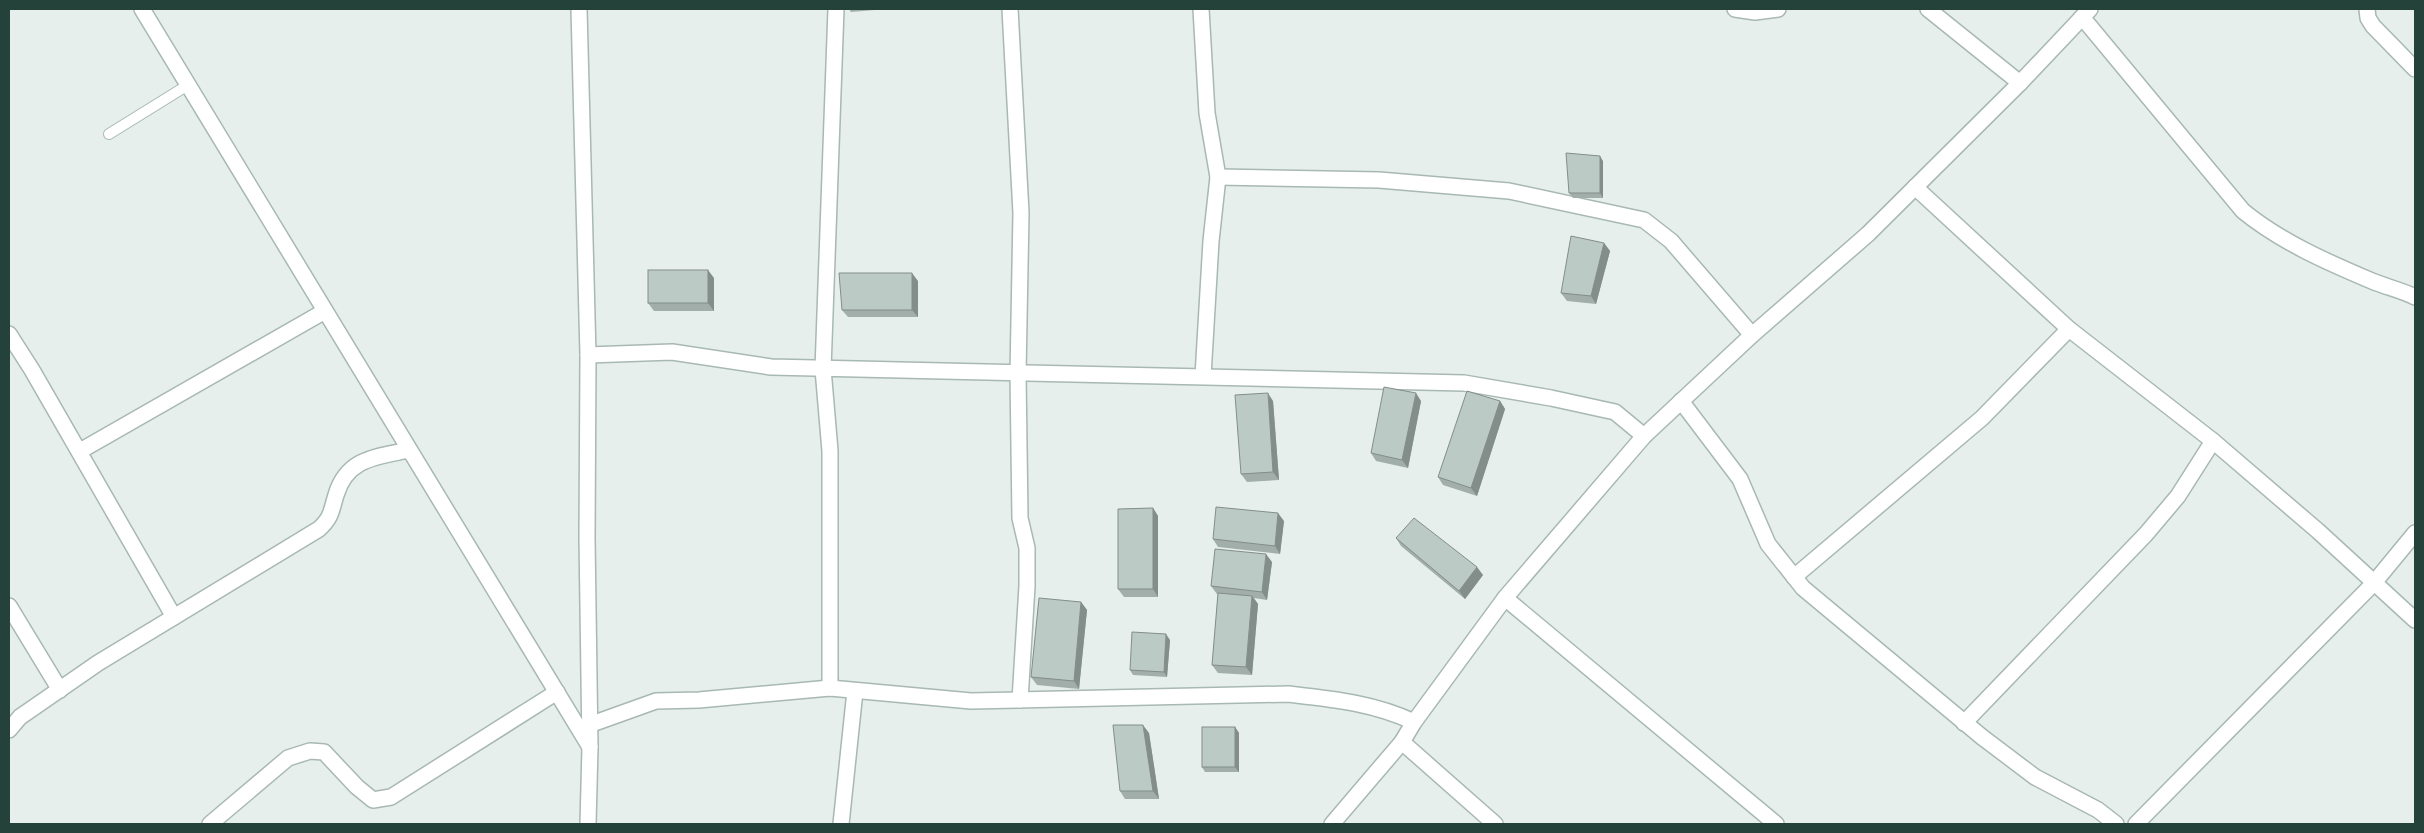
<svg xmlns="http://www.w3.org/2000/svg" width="2424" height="833" viewBox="0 0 2424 833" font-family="Montserrat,sans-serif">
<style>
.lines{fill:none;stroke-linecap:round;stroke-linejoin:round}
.service-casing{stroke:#a8b8b2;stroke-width:12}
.minor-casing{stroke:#a8b8b2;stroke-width:18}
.service{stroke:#fff;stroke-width:10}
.minor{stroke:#fff;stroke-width:15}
.wall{fill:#a1aea9}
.shaded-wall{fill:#838d89}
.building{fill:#bbcac4;stroke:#838d89}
</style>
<rect width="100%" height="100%" fill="#e6efeb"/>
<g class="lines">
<defs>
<polyline id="service" points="109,134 188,85"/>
<g id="minor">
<polyline points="142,9 590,747"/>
<polyline points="579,9 588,355 587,538 590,747 588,824"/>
<polyline points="1010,9 1021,213 1018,374 1020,518 1027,548 1027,586 1020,700"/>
<polyline points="1201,9 1207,113 1218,177 1211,241 1203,376"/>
<polyline points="1735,9 1755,12 1778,9"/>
<polyline points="1928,9 2020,83"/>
<polyline points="2367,9 2368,18 2373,26 2415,69"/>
<path d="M2082 17 2243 211C2281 242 2327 262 2372 281 2386 287 2401 290 2415 297"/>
<polyline points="1218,177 1379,180 1509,191 1644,220 1671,241 1752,335"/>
<polyline points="1915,187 2069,329 2213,441 2318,531 2415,620"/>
<polyline points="9,334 32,370 174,617"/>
<polyline points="588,355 672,352 771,367 1464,383 1551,398 1615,412 1644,436"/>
<polyline points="1681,401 1740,479 1768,544 1803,588 1982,737 2035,777 2098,810 2116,824"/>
<polyline points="80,451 325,311"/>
<polyline points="1794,577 1982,418 2069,329"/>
<polyline points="1505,598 1776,824"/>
<polyline points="9,606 60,690"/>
<polyline points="830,688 830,451 823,369 836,9"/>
<polyline points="1964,723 2146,534 2178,496 2213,441"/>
<path d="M589 725 656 701 699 700 830 688 971 701 1288 694C1332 699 1374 703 1414 722"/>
<path d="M9 730 20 717 98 663 319 529C332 517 331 511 336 495 347 458 376 457 409 450"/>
<polyline points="1402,742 1495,824"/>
<polyline points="210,824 288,758 310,751 324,752 357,787 373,800 391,797 557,692"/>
<polyline points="841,824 855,691"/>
<polyline points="1332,824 1402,742 1414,722 1505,598 1644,436 1752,335 1868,234 2020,83 2090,9"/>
<polyline points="2136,824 2373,584 2415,533"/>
</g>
</defs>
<use href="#service" class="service-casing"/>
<use href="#minor" class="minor-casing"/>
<use href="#service" class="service"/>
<use href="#minor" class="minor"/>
</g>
<g class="wall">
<polygon points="849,9 886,9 851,12"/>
<polygon points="1603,161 1603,198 1573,198 1569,193"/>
<polygon points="1604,243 1610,251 1596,304 1567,301 1561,293"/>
<polygon points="714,278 714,311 654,311 648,303"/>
<polygon points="918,281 918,317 848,317 842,310"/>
<polygon points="1273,401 1279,480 1247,482 1241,474"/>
<polygon points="1421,401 1408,468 1376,461 1371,453"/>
<polygon points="1500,401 1505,409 1477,496 1443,485 1438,477"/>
<polygon points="1153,508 1158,516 1158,597 1124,597 1118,589"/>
<polygon points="1284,521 1280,554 1218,547 1213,539"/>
<polygon points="1396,538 1483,575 1465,599 1401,546"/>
<polygon points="1272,562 1267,600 1254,598 1258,604 1252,675 1218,673 1212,665 1218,594 1217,594 1211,586"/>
<polygon points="1081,602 1087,610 1079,689 1037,685 1031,677"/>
<polygon points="1170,640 1167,677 1133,675 1130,670"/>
<polygon points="1235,727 1239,733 1239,772 1205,772 1202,767"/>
<polygon points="1149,733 1159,799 1125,799 1120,791"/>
</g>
<g class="shaded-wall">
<polygon points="1600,156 1603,161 1603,198 1600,193"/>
<polygon points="1604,243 1610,251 1596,304 1591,296"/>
<polygon points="708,270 714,278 714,311 708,303"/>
<polygon points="912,273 918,281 918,317 912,310"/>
<polygon points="1268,393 1273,401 1279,480 1273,472"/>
<polygon points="1416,393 1421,401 1408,468 1402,460"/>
<polygon points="1500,401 1505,409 1477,496 1471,488"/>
<polygon points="1153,508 1158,516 1158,597 1153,589"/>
<polygon points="1278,513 1284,521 1280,554 1275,546"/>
<polygon points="1266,554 1272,562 1267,600 1262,592"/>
<polygon points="1477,567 1483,575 1465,599 1459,591"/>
<polygon points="1252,596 1258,604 1252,675 1246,667"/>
<polygon points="1081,602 1087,610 1079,689 1074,681"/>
<polygon points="1166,634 1170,640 1167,677 1164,672"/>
<polygon points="1143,725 1149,733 1159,799 1153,791"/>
<polygon points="1235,727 1239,733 1239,772 1235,767"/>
</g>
<g class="building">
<polygon points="1566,153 1600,156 1600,193 1569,193"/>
<polygon points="1571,236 1604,243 1591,296 1561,293"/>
<rect x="648" y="270" width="60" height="33"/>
<polygon points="839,273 912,273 912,310 842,310"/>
<polygon points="1384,387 1416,393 1402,460 1371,453"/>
<polygon points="1467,391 1500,401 1471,488 1438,477"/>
<polygon points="1268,393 1273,472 1241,474 1235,395"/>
<polygon points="1216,507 1278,513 1275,546 1213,539"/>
<polygon points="1153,508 1153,589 1118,589 1118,509"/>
<polygon points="1414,518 1477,567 1459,591 1396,538"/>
<polygon points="1215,549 1266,554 1262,592 1211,586"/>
<polygon points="1218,593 1252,596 1246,667 1212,665"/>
<polygon points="1039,598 1081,602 1074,681 1031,677"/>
<polygon points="1132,632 1166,634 1164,672 1130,670"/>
<polygon points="1113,725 1143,725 1153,791 1120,791"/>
<rect x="1202" y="727" width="33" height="40"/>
</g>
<rect width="2424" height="833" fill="none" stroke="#24423a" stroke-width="20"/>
</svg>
